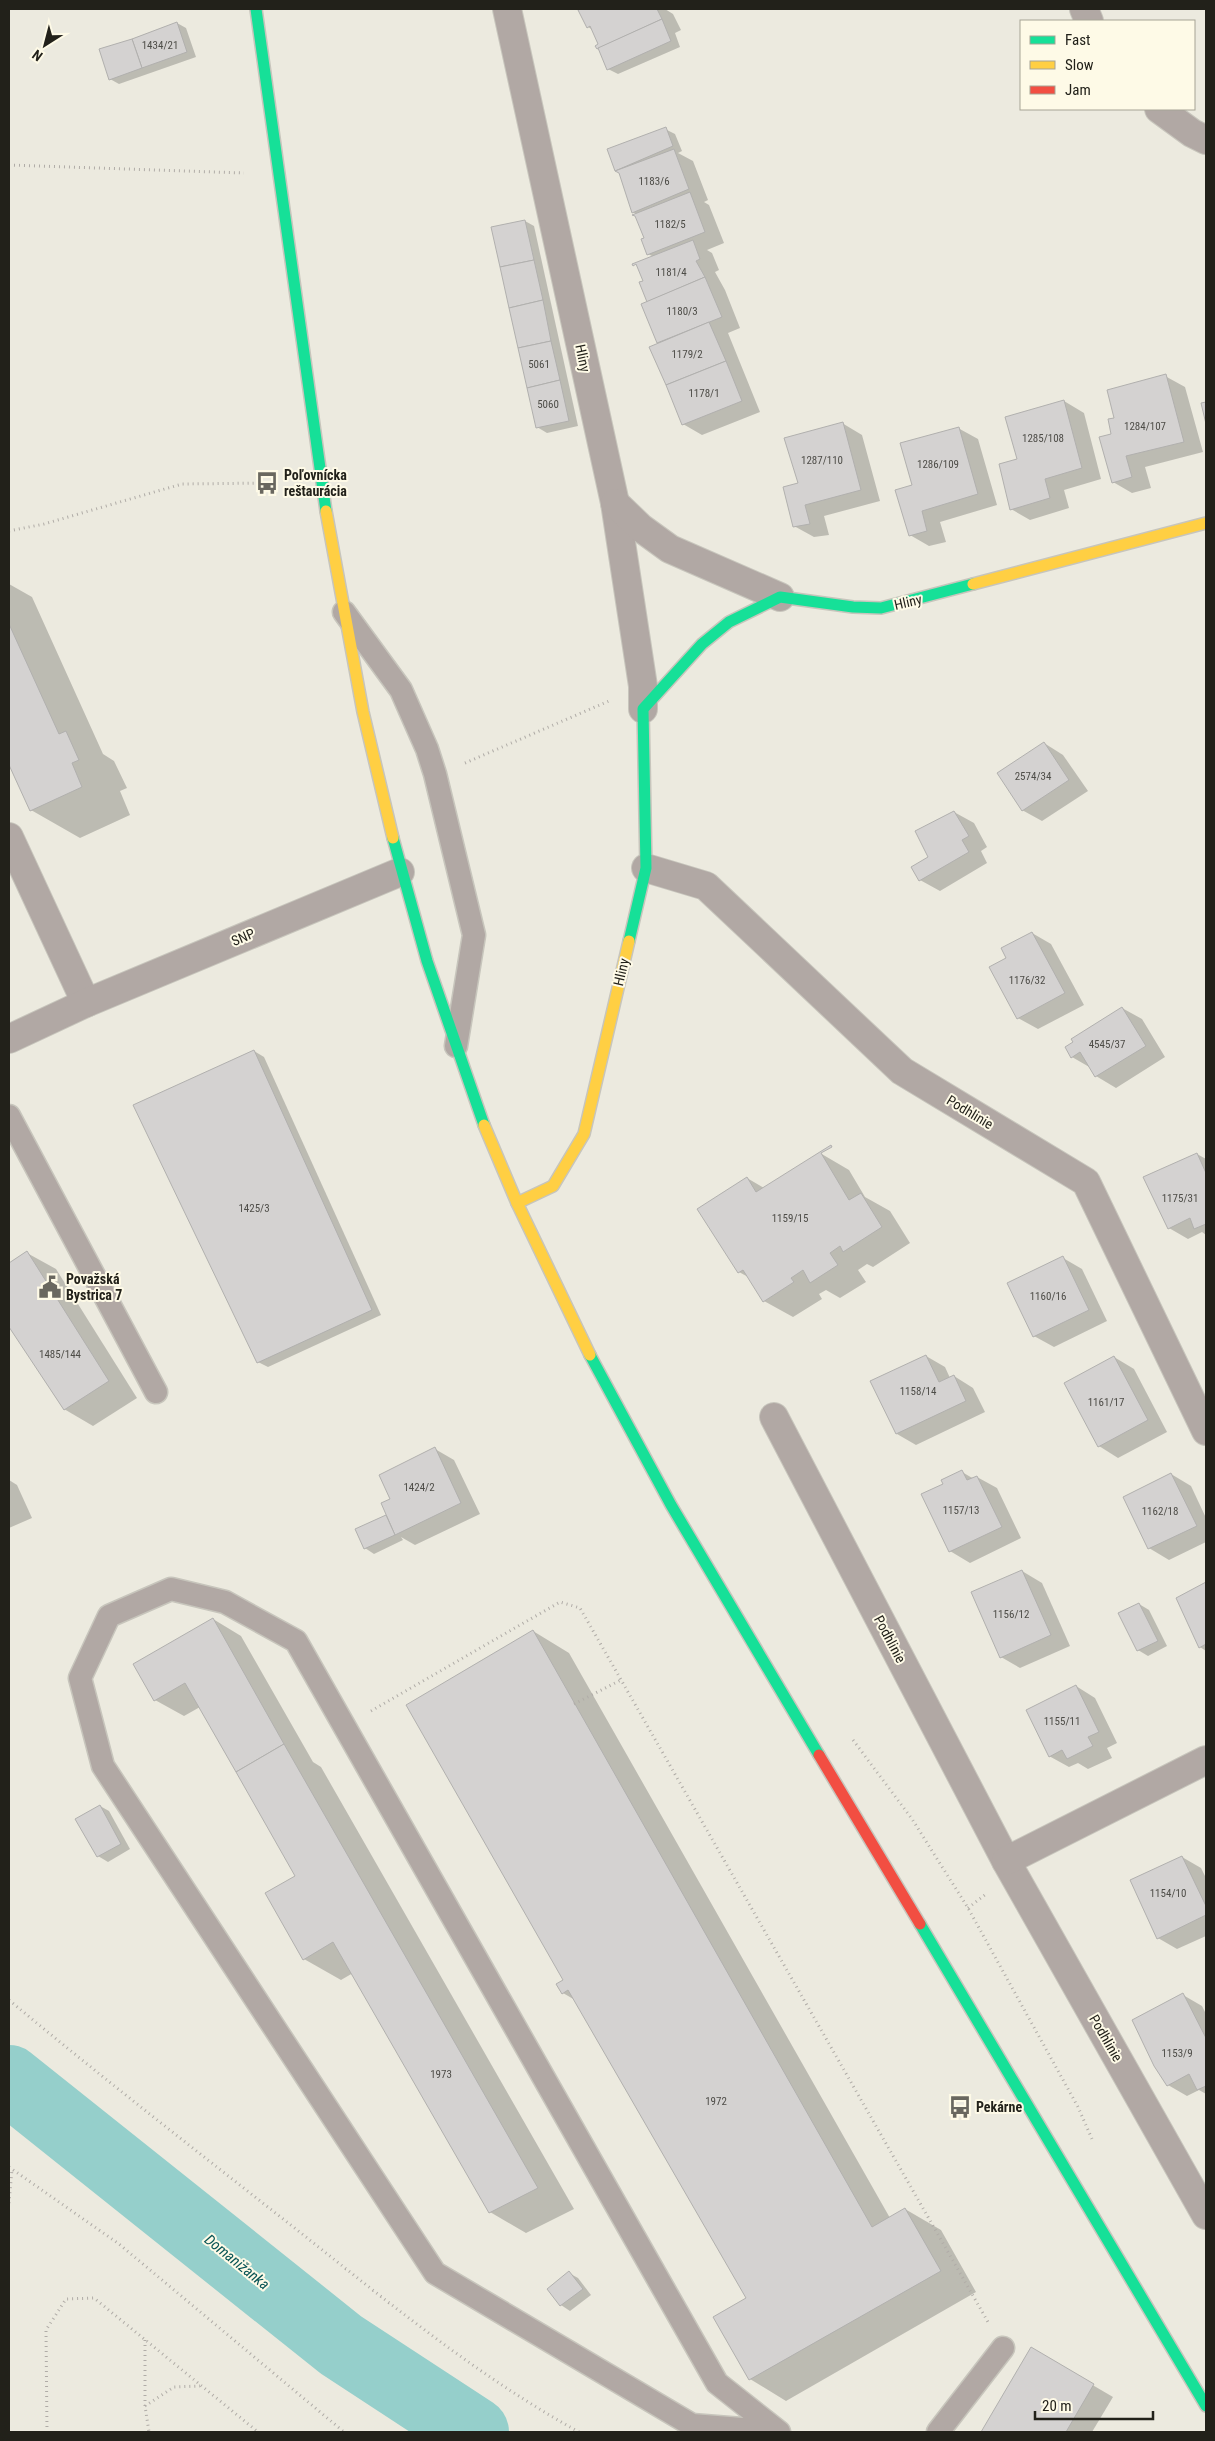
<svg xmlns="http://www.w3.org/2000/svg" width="1215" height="2441" viewBox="0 0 1215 2441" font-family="'Roboto Condensed',sans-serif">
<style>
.shadow{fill:#0003}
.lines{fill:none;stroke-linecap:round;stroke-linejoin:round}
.river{stroke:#95cfcb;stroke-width:70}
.building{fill:#d4d2d1;stroke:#b1b0ae}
.lane-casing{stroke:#c7c5bc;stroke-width:25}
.street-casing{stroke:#c7c5bc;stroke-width:30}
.fast-casing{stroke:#c7c5bc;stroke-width:14}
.slow-casing{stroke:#c7c5bc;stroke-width:14}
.jam-casing{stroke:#c7c5bc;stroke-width:14}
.path{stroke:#b0aca7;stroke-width:3;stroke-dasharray:1 4;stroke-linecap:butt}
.lane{stroke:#b1a8a4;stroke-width:22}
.street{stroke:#b1a8a4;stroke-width:28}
.fast{stroke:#16e098;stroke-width:11}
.slow{stroke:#ffcf43;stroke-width:11}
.jam{stroke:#f24e42;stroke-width:11}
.labels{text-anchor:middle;stroke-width:4;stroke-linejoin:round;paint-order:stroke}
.number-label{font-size:11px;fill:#4e4d48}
.street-label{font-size:14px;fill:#22211a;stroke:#fefae7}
.poi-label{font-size:14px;font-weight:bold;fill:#22211a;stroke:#fefae7;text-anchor:start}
.water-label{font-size:15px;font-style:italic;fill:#065354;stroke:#fefae7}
</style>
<rect width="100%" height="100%" fill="#eceadf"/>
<g class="shadow">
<polygon points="579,9 665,9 673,14 681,30 675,33 680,47 618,74 608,69 593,30 588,27"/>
<polygon points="177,23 186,28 196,57 119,84 110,79 101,50"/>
<polygon points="665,129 675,134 682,151 678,153 693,161 708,200 704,202 709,205 724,243 707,250 712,253 719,270 715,272 725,290 740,328 728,333 760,412 702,435 683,424 659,344 643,305 649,303 644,282 654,257 648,254 646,238 636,214 633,212 620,172 616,170"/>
<polygon points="525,221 534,226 578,426 547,433 537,427"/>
<polygon points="1165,376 1185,387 1203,452 1145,467 1151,488 1132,493 1113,482 1113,435 1116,419"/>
<polygon points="1064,401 1084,413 1101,479 1064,490 1069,508 1030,520 1011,509 1018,460"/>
<polygon points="842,423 862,435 880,501 824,516 829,535 814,537 794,526 800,484"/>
<polygon points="958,428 978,439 997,505 940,522 946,542 929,546 910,535 913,485"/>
<polygon points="9,584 32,597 103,754 114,761 127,788 120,791 130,815 80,838 31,810 9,763"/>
<polygon points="1044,743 1063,755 1088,791 1042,821 1022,810"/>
<polygon points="954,812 974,823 987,847 981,851 987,863 940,891 920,880"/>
<polygon points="1032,933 1051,944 1084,1005 1038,1029 1018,1018 1008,959"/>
<polygon points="1122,1008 1142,1019 1165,1057 1116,1088 1096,1076 1091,1068 1072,1057"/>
<polygon points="254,1051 264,1057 381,1315 268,1367 258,1362"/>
<polygon points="820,1153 849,1170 865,1197 890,1211 910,1243 873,1267 867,1264 858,1270 866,1282 840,1298 826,1290 819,1294 822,1299 793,1317 764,1301 750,1278 739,1272 747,1178 764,1188"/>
<polygon points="1197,1154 1206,1159 1206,1235 1202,1232 1188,1239 1169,1228"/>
<polygon points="27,1253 56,1269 137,1398 93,1426 64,1409 9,1325 9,1264"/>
<polygon points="1063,1258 1082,1269 1107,1321 1054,1347 1034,1336"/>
<polygon points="926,1356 945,1367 950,1378 954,1376 973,1388 985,1412 916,1445 897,1434"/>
<polygon points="1114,1357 1134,1369 1167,1432 1118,1458 1099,1446"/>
<polygon points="435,1449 454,1460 480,1514 415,1545 401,1537 403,1540 374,1554 365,1548 356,1530 387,1515 391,1500"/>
<polygon points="962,1472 974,1479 977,1477 997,1488 1021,1538 970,1563 950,1551 944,1484"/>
<polygon points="1171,1474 1191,1486 1206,1518 1206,1542 1169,1560 1149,1548 1124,1497"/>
<polygon points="9,1480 17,1485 32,1518 9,1528"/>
<polygon points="1022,1571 1042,1583 1070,1646 1020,1668 1001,1657"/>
<polygon points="1206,1584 1206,1651 1200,1647 1177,1599"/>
<polygon points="1139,1604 1149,1610 1167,1646 1148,1656 1138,1650"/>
<polygon points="213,1619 241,1636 313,1762 321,1767 574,2209 526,2233 490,2212 353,1973 341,1980 304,1959 297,1876 200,1707 184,1716 155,1700"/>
<polygon points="533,1631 569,1653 890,2218 905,2209 941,2230 976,2292 786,2401 750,2379 748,2299 575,2000 563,1993 564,1980"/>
<polygon points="1076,1686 1095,1698 1117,1743 1107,1748 1112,1758 1088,1769 1078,1763 1069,1767 1049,1756"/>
<polygon points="100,1806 109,1811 130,1849 108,1862 98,1856"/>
<polygon points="1182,1857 1201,1868 1206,1878 1206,1936 1177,1949 1158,1938"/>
<polygon points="1183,1995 1202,2006 1206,2014 1206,2094 1199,2090 1187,2096 1168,2085"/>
<polygon points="569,2273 578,2278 591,2295 570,2311 561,2305"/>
<polygon points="1031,2349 1113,2397 1092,2432 982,2432"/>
</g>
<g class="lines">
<polyline class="river" points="9,2080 341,2345 474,2432"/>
</g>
<g class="building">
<polygon points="580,9 657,9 662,19 597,49 595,46 598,44 590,26 587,28 578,10"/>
<polygon points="662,19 671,41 607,70 598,48"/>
<polygon points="177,22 187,52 142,68 132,39"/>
<polygon points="132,39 142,68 109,80 99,49"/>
<polygon points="666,127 673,146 615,171 607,149"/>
<polygon points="674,149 689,189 632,213 619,173 615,171"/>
<polygon points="690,192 705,232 647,255 641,239 644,238 635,216 632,215"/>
<polygon points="525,220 534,260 500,267 491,227"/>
<polygon points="693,240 700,259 696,261 705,277 647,302 639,282 643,281 636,264 633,266 632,264"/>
<polygon points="534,260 543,300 509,308 500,267"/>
<polygon points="705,277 722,317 657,343 641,304"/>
<polygon points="543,300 551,341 518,348 509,308"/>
<polygon points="709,322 726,361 666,385 649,347"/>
<polygon points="551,341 560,380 527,388 518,348"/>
<polygon points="726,361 742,401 682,425 666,385"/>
<polygon points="1166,374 1184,442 1126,456 1132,477 1112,483 1099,437 1111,434 1108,419 1114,418 1107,390"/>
<polygon points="560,380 569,421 536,428 527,388"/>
<polygon points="1064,400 1082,468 1045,479 1050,498 1010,510 999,464 1017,459 1005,417"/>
<polygon points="1206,402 1206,424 1201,403"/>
<polygon points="843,422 861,490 805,505 810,524 793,527 783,487 798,483 784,438"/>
<polygon points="959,427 978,494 922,511 927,531 909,536 895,490 912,485 900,443"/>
<polygon points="9,624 59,734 66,731 79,760 72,763 82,787 30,811 9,765"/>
<polygon points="1044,742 1069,780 1022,811 997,773"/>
<polygon points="954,811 969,836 962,840 969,852 919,881 911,867 928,857 915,831"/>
<polygon points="1032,932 1065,993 1017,1019 989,967 1006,958 1001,948"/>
<polygon points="1122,1007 1146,1046 1095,1077 1080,1052 1071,1058 1065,1047 1073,1042 1071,1039"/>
<polygon points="254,1050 372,1310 257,1363 133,1105"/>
<polygon points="831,1145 832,1147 821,1153 849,1200 861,1193 882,1227 843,1252 840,1246 830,1253 838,1265 810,1283 803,1270 791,1278 794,1282 763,1302 743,1270 738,1273 697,1209 747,1177 756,1192"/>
<polygon points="1197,1153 1206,1173 1206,1224 1194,1229 1190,1218 1168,1229 1143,1177"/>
<polygon points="27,1251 109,1381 64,1410 9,1327 9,1263"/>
<polygon points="1063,1256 1089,1310 1033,1337 1007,1283"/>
<polygon points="926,1355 939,1382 954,1375 966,1401 896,1434 870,1381"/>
<polygon points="1114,1356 1148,1420 1098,1447 1064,1383"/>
<polygon points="435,1447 461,1503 395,1535 381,1503 390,1499 379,1475"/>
<polygon points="962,1470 967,1480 977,1476 1002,1527 949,1552 921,1494 943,1484 941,1480"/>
<polygon points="1171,1473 1197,1526 1148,1549 1123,1497"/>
<polygon points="386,1515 395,1535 364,1549 355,1529"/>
<polygon points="1022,1570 1051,1635 1000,1658 971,1592"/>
<polygon points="1206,1582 1206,1644 1199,1648 1176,1598"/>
<polygon points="1139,1603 1158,1641 1137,1651 1118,1613"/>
<polygon points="213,1618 284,1744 236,1772 185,1683 154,1701 133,1664"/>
<polygon points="533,1630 872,2227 905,2208 941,2271 749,2380 713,2317 746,2298 568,1990 562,1994 556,1984 563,1980 406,1705"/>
<polygon points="1076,1685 1099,1732 1088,1737 1093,1746 1067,1759 1062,1750 1049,1757 1026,1710"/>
<polygon points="284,1744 538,2188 489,2213 333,1942 303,1960 265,1893 295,1876 236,1772"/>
<polygon points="100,1805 121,1844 97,1857 75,1819"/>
<polygon points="1182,1856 1206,1906 1206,1915 1157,1939 1130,1880"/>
<polygon points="1183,1993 1206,2038 1206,2086 1197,2090 1189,2074 1167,2086 1154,2066 1132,2020"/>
<polygon points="569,2271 583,2289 560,2306 547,2289"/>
<polygon points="1031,2347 1094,2384 1066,2432 981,2432"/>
</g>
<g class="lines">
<defs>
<g id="lane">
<polyline points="344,612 401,690 427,749 435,774 474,935 456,1046"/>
<polyline points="9,1116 156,1392"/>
<polygon points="171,1589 225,1602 296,1641 717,2383 779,2432 692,2425 435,2273 103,1766 80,1678 109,1616"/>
<polyline points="938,2432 1003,2348"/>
</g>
<g id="street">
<polyline points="507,9 615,503 643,686 643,709"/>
<polyline points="1084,9 1089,21"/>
<polyline points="1159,109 1192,133 1206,140"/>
<polyline points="615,503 641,528 670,549 780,597"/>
<polyline points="9,837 86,1003"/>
<polyline points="646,868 706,886 902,1071 1086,1182 1206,1431"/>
<polyline points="9,1039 86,1003 400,872"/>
<polyline points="774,1417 1006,1861 1206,2215"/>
<polyline points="1006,1861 1206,1760"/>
</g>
<g id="fast">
<polyline points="256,9 326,511"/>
<polyline points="393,838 427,961 484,1125"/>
<polyline points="629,941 646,868 643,709 702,644 729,622 780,597 853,607 881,608 973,584"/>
<polyline points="590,1355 671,1505 819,1755"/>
<polyline points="920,1924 1206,2406"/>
</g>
<g id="slow">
<polyline points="326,511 363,712 393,838"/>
<polyline points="973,584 1206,523"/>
<polyline points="484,1125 517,1203 590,1355"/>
<polyline points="517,1203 553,1186 584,1134 629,941"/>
</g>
<polyline id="jam" points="819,1755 920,1924"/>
</defs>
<use href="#lane" class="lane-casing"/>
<use href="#street" class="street-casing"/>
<use href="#fast" class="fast-casing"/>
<use href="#slow" class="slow-casing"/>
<use href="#jam" class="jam-casing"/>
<g class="path">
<polyline points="9,165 244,173"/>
<polyline points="9,531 44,524 182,484 267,483"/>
<polyline points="465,763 609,701"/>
<polyline points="574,1704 621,1680"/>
<polyline points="371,1711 560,1602 580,1608 988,2322"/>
<polyline points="853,1740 912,1819 968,1908 1078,2107 1092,2139"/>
<polyline points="968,1908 986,1894"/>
<path d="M9 2000C106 2081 207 2159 306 2237 394 2307 481 2378 579 2432"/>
<polyline points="9,2167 119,2244 344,2432"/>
<polyline points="9,2203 12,2169"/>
<polyline points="145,2340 145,2406 149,2432"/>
<polyline points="145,2406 174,2387 200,2386"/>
<polyline points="47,2432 46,2330 66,2299 94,2298 258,2432"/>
</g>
<use href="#lane" class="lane"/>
<use href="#street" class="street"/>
<use href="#fast" class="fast"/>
<use href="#slow" class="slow"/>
<use href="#jam" class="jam"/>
</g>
<defs>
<symbol id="bus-bare" viewBox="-9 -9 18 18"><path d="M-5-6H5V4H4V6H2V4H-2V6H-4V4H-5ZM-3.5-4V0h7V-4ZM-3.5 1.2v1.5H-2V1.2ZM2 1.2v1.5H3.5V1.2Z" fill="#69675f" stroke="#fefae7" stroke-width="2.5" paint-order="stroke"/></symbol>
<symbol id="civic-bare" viewBox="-9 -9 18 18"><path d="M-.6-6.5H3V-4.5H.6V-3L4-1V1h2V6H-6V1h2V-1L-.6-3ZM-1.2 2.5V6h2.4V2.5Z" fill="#69675f" stroke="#fefae7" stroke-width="2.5" paint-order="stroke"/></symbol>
</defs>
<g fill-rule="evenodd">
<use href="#bus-bare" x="251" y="467" width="32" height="32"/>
<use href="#civic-bare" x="34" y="1271" width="32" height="32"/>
<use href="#bus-bare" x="944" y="2091" width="32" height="32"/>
</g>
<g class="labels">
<g class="number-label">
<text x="160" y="49">1434/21</text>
<text x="654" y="185">1183/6</text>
<text x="670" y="228">1182/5</text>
<text x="671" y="276">1181/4</text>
<text x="682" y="315">1180/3</text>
<text x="687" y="358">1179/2</text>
<text x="539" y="368">5061</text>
<text x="704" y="397">1178/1</text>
<text x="548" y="408">5060</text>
<text x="1145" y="430">1284/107</text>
<text x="1043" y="442">1285/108</text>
<text x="822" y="464">1287/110</text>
<text x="938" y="468">1286/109</text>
<text x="1033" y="780">2574/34</text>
<text x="1027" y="984">1176/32</text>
<text x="1107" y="1048">4545/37</text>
<text x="1180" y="1202">1175/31</text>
<text x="254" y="1212">1425/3</text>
<text x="790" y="1222">1159/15</text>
<text x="1048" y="1300">1160/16</text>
<text x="60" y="1358">1485/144</text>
<text x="918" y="1395">1158/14</text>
<text x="1106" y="1406">1161/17</text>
<text x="419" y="1491">1424/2</text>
<text x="961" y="1514">1157/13</text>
<text x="1160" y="1515">1162/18</text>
<text x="1011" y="1618">1156/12</text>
<text x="1062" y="1725">1155/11</text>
<text x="1168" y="1897">1154/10</text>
<text x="1177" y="2057">1153/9</text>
<text x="441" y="2078">1973</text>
<text x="716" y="2105">1972</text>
</g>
<g class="street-label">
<text transform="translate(583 358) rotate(78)" y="5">Hliny</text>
<text transform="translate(908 602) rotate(-13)" y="5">Hliny</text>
<text transform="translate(243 937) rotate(-23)" y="5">SNP</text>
<text transform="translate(621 972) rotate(-77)" y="5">Hliny</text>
<text transform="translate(970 1112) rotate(31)" y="5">Podhlinie</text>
<text transform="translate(890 1639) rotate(62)" y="5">Podhlinie</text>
<text transform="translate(1106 2038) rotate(60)" y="5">Podhlinie</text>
</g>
<g class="poi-label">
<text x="284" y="480">Poľovnícka<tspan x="284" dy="16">reštaurácia</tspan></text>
<text x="66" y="1284">Považská<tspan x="66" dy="16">Bystrica 7</tspan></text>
<text x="976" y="2112">Pekárne</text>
</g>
<g class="water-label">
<text transform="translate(237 2262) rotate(39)" y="5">Domanižanka</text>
</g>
</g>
<rect width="1215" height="2441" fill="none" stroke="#22211a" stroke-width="20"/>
<rect x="1020" y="20" width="175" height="90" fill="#fefae7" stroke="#a6a395"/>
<rect x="1030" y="36" width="25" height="8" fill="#16e098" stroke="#a6a395"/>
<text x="1065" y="45" font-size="15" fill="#22211a">Fast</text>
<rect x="1030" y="61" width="25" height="8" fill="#ffcf43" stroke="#a6a395"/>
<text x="1065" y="70" font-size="15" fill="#22211a">Slow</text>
<rect x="1030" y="86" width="25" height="8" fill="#f24e42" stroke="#a6a395"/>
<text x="1065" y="95" font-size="15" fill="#22211a">Jam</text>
<g transform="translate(45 45) rotate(216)" stroke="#fefae7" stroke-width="4" paint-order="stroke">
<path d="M0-4L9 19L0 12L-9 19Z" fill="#22211a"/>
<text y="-8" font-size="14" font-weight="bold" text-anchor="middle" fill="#22211a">N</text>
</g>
<path d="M1035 2411v8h118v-8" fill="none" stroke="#22211a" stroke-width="2.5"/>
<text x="1042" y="2411" font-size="15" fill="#22211a" stroke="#fefae7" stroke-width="4" paint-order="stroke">20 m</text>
</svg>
